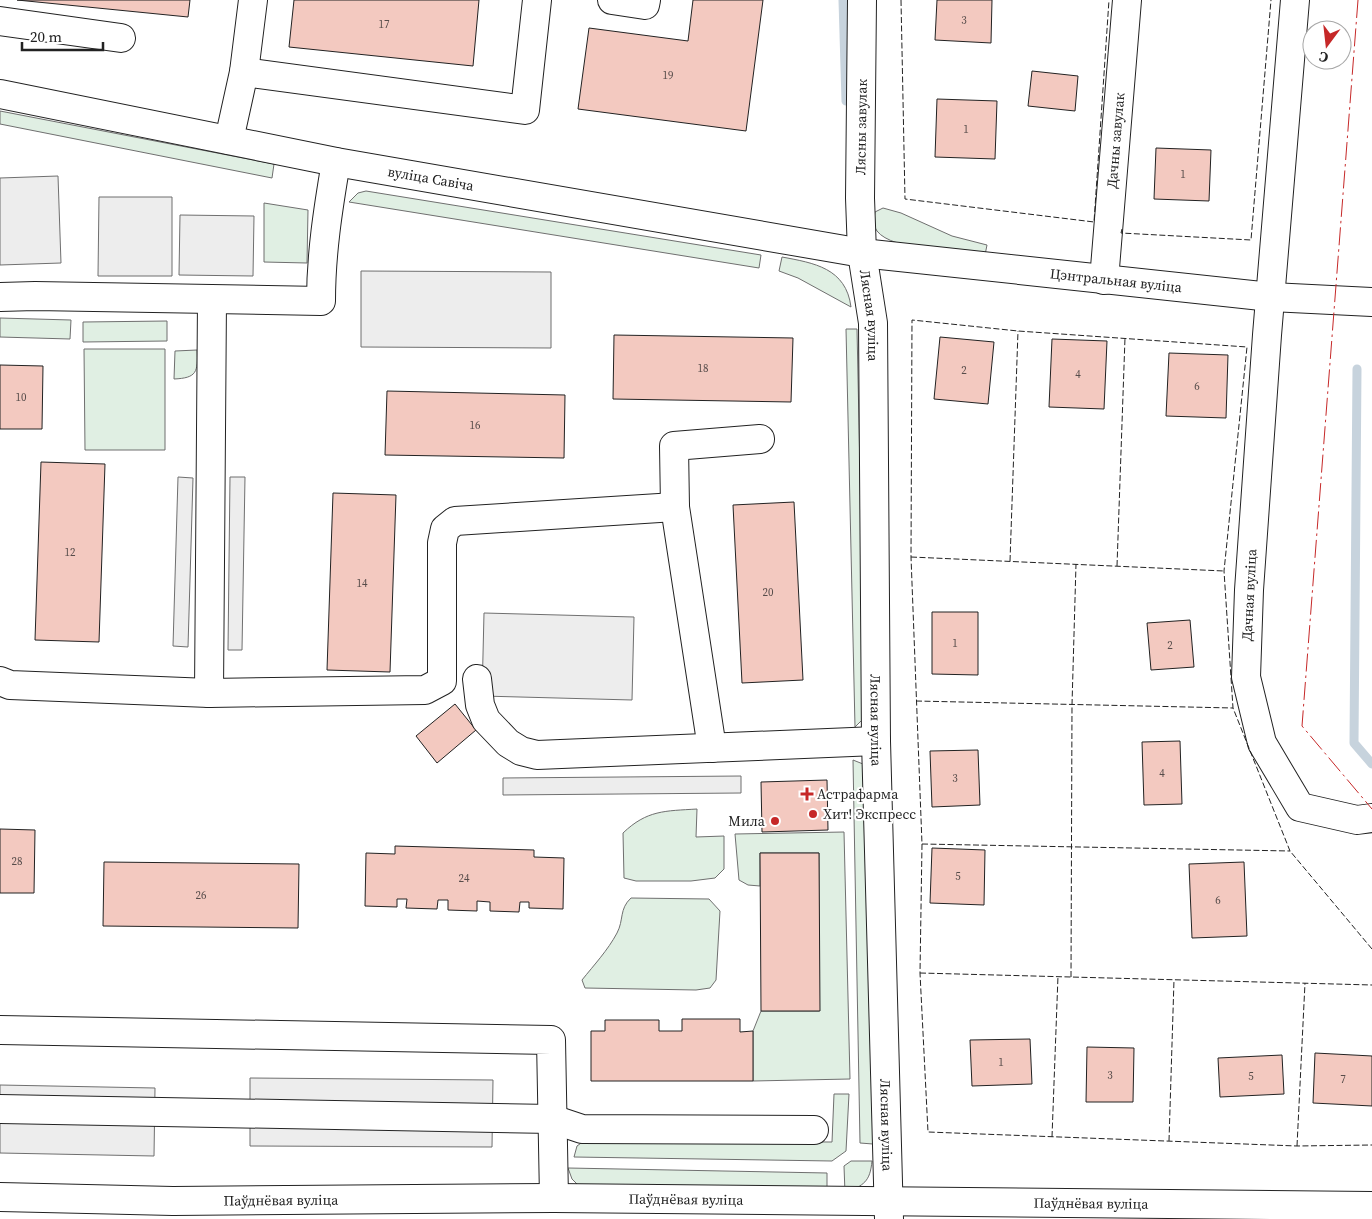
<svg xmlns="http://www.w3.org/2000/svg" width="1372" height="1219" viewBox="0 0 1372 1219" font-family="'Source Serif 4',serif">
<style>
.green{fill:#e0efe3;stroke:#6f6f6f}
.parking{fill:#ededed;stroke:#6f6f6f}
.lines{fill:none;stroke-linecap:round;stroke-linejoin:round}
.stream{stroke:#c7d3dd;stroke-width:9}
.building{fill:#f3c9c0;stroke:#222}
.minor-casing{stroke:#222;stroke-width:30}
.minor{stroke:#fff;stroke-width:28}
.fence{stroke:#222;stroke-width:1;stroke-dasharray:6 2.5;stroke-linecap:butt}
.power{stroke:#c62828;stroke-width:1;stroke-dasharray:18 4 2.5 4;stroke-linecap:butt}
.poi-dot{fill:#c62828;stroke:#fff;stroke-width:2}
.labels{text-anchor:middle;stroke-width:4;stroke-linejoin:round;paint-order:stroke}
.number-label{font-size:11px;fill:#564c4a}
.street-label{font-size:14px;fill:#222;stroke:#fff}
.poi-label{font-size:14px;fill:#222;stroke:#fff;text-anchor:start}
</style>
<rect width="100%" height="100%" fill="#fff"/>
<g class="green">
<polygon points="0,111 274,164 272,178 0,124"/>
<polygon points="366,191 761,255 759,268 349,202 358,193"/>
<polygon points="264,203 308,210 307,263 264,262"/>
<path d="M883 208 901 213 952 236 987 245 985 255C961 252 892 251 877 231 873 225 874 218 875 212Z"/>
<path d="M782 257C814 263 846 268 851 307L798 278 779 271Z"/>
<polygon points="0,318 71,320 70,339 0,337"/>
<polygon points="167,321 167,341 83,342 83,322"/>
<polygon points="846,329 857,329 865,710 863,719 855,727"/>
<polygon points="84,349 165,349 165,450 85,450"/>
<path d="M197 350C198 372 197 378 174 379L175 351Z"/>
<polygon points="853,760 863,764 865,775 873,1144 860,1143"/>
<path d="M697 809 696 837 724 836V869L715 878 691 881H636L624 878 623 833C647 810 665 811 697 809Z"/>
<polygon points="844,832 850,1079 753,1081 753,1031 761,1011 819,1011 819,853 760,853 760,886 748,885 739,880 735,834"/>
<path d="M631 898 709 899 720 911 716 980 710 988 696 990 585 988 582 980C594 965 608 950 617 933 624 920 619 909 631 898Z"/>
<polygon points="834,1094 849,1094 846,1151 832,1161 574,1157 577,1146 584,1141 832,1142"/>
<path d="M851 1161H872C870 1182 864 1185 845 1193L844 1166Z"/>
<polygon points="568,1168 827,1173 827,1192 580,1187 572,1179"/>
</g>
<g class="parking">
<polygon points="58,176 61,263 0,265 0,178"/>
<polygon points="99,197 172,197 172,276 98,276"/>
<polygon points="180,215 254,216 253,276 179,275"/>
<polygon points="361,271 551,272 551,348 361,347"/>
<polygon points="178,477 193,478 188,647 173,646"/>
<polygon points="230,477 245,477 242,650 228,650"/>
<polygon points="484,613 634,617 632,700 482,696"/>
<polygon points="741,776 741,793 503,795 503,778"/>
<polygon points="250,1078 493,1080 492,1147 250,1146"/>
<polygon points="0,1085 155,1088 154,1156 0,1153"/>
</g>
<g class="lines">
<g class="stream">
<polyline points="843,0 846,101"/>
<polyline points="1357,369 1354,743 1372,764"/>
</g>
</g>
<g class="building">
<polygon points="17,0 190,0 188,17"/>
<polygon points="294,0 479,0 473,66 289,47"/>
<polygon points="693,0 763,0 746,131 578,109 589,28 688,41"/>
<polygon points="937,0 992,0 991,43 935,40"/>
<polygon points="1032,71 1078,76 1075,111 1028,106"/>
<polygon points="937,99 997,101 995,159 935,157"/>
<polygon points="1156,148 1211,150 1209,201 1154,199"/>
<polygon points="614,335 793,338 791,402 613,399"/>
<polygon points="940,337 994,342 988,404 934,399"/>
<polygon points="1052,339 1107,341 1104,409 1049,407"/>
<polygon points="1169,353 1228,355 1226,418 1166,416"/>
<polygon points="0,365 43,366 42,429 0,429"/>
<polygon points="387,391 565,395 564,458 385,455"/>
<polygon points="41,462 105,464 99,642 35,640"/>
<polygon points="333,493 396,495 390,672 327,670"/>
<polygon points="794,502 803,680 742,683 733,505"/>
<polygon points="932,612 978,612 978,675 932,674"/>
<polygon points="1190,620 1194,667 1151,670 1147,623"/>
<polygon points="455,704 476,730 437,763 416,736"/>
<polygon points="1180,741 1182,804 1144,805 1142,742"/>
<polygon points="978,750 980,805 932,807 930,751"/>
<polygon points="827,780 828,830 762,832 761,782"/>
<polygon points="0,829 35,830 34,893 0,893"/>
<polygon points="395,846 534,850 534,857 564,858 563,909 529,908 529,902 520,902 519,912 490,911 490,902 477,901 477,911 448,910 448,900 438,900 437,909 406,908 407,899 397,899 397,907 365,906 366,853 395,854"/>
<polygon points="932,848 985,850 984,905 930,903"/>
<polygon points="760,853 819,853 820,1011 761,1011"/>
<polygon points="104,862 299,864 298,928 103,926"/>
<polygon points="1244,862 1247,936 1192,938 1189,864"/>
<polygon points="682,1019 740,1019 740,1032 753,1031 753,1081 591,1081 591,1031 605,1031 605,1020 659,1020 659,1031 682,1031"/>
<polygon points="1030,1039 1032,1084 972,1086 970,1040"/>
<polygon points="1087,1047 1134,1048 1133,1102 1086,1102"/>
<polygon points="1315,1053 1372,1056 1372,1106 1313,1103"/>
<polygon points="1282,1055 1284,1094 1220,1097 1218,1058"/>
</g>
<g class="lines">
<defs>
<g id="minor">
<polyline points="612,0 645,5 646,0"/>
<path id="s1" d="M862 0 860 198 862 253 873 323 876 741 889 1219"/>
<polyline points="1295,0 1267,335 1249,590 1246,677 1262,743 1300,807 1357,820 1372,818"/>
<polyline points="0,21 121,38"/>
<polyline points="244,72 525,110 537,0"/>
<path id="s2" d="M0 94 336 162 862 253 1271 297 1372 302"/>
<polyline points="229,140 244,72 253,0"/>
<path id="s3" d="M1104 280 1127 0"/>
<path d="M0 297 35 296 321 301C321 254 328 209 336 162"/>
<polyline points="477,679 480,705 486,720 508,743 521,751 537,755 876,741"/>
<polyline points="0,681 10,685 209,693 425,690 442,681 442,543 445,529 455,521 675,507"/>
<polyline points="209,693 212,300"/>
<polyline points="712,748 675,507 674,446 760,439"/>
<polyline points="0,1030 551,1040 554,1198"/>
<polyline points="0,1109 552,1119 582,1129 814,1130"/>
<path id="s4" d="M0 1197 173 1201 554 1198 1372 1206"/>
</g>
</defs>
<use href="#minor" class="minor-casing"/>
<use href="#minor" class="minor"/>
<g class="fence">
<polyline points="901,0 905,199 1094,222 1109,0"/>
<polyline points="1122,229 1121,233 1251,240 1271,0"/>
<polyline points="911,557 1224,571"/>
<polyline points="1010,561 1018,331"/>
<polyline points="1117,566 1125,338"/>
<polyline points="916,701 1233,708"/>
<polyline points="922,844 1290,851"/>
<polyline points="1372,949 1290,851 1233,708 1224,571 1247,347 1018,331 912,320 911,557 922,844 920,973 928,1132 1297,1146 1372,1145"/>
<polyline points="920,973 1372,985"/>
<polyline points="1071,977 1072,705 1076,564"/>
<polyline points="1052,1137 1058,976"/>
<polyline points="1169,1141 1174,980"/>
<polyline points="1297,1146 1305,983"/>
</g>
<polyline class="power" points="1358,0 1302,726 1372,809"/>
</g>
<g class="poi-dot">
<path d="M804.5 786.5h5v5h5v5h-5v5h-5v-5h-5v-5h5z"/>
<circle cx="813" cy="814" r="5"/>
<circle cx="775" cy="821" r="5"/>
</g>
<g class="labels">
<g class="number-label">
<text x="964" y="24">3</text>
<text x="384" y="28">17</text>
<text x="668" y="79">19</text>
<text x="966" y="133">1</text>
<text x="1183" y="178">1</text>
<text x="703" y="372">18</text>
<text x="964" y="374">2</text>
<text x="1078" y="378">4</text>
<text x="1197" y="390">6</text>
<text x="21" y="401">10</text>
<text x="475" y="429">16</text>
<text x="70" y="556">12</text>
<text x="362" y="587">14</text>
<text x="768" y="596">20</text>
<text x="955" y="647">1</text>
<text x="1170" y="649">2</text>
<text x="1162" y="777">4</text>
<text x="955" y="782">3</text>
<text x="17" y="865">28</text>
<text x="958" y="880">5</text>
<text x="464" y="882">24</text>
<text x="201" y="899">26</text>
<text x="1218" y="904">6</text>
<text x="1001" y="1066">1</text>
<text x="1110" y="1079">3</text>
<text x="1251" y="1080">5</text>
<text x="1343" y="1083">7</text>
</g>
<g class="street-label">
<text transform="translate(861 127) rotate(-89)" y="5">Лясны завулак</text>
<text dy="5" stroke="none"><textPath href="#s3" startOffset="140">Дачны завулак</textPath></text>
<text dy="5" stroke="none"><textPath href="#s2" startOffset="439">вуліца Савіча</textPath></text>
<text dy="5" stroke="none"><textPath href="#s2" startOffset="1132">Цэнтральная вуліца</textPath></text>
<text dy="5" stroke="none"><textPath href="#s1" startOffset="316">Лясная вуліца</textPath></text>
<text transform="translate(1249 595) rotate(-87)" y="5">Дачная вуліца</text>
<text dy="5" stroke="none"><textPath href="#s1" startOffset="721">Лясная вуліца</textPath></text>
<text dy="5" stroke="none"><textPath href="#s1" startOffset="1126">Лясная вуліца</textPath></text>
<text dy="5" stroke="none"><textPath href="#s4" startOffset="281">Паўднёвая вуліца</textPath></text>
<text dy="5" stroke="none"><textPath href="#s4" startOffset="686">Паўднёвая вуліца</textPath></text>
<text dy="5" stroke="none"><textPath href="#s4" startOffset="1091">Паўднёвая вуліца</textPath></text>
</g>
<g class="poi-label">
<text x="817" y="799">Астрафарма</text>
<text x="823" y="819">Хит! Экспресс</text>
<text x="765" y="826" text-anchor="end">Мила</text>
</g>
</g>
<g transform="translate(1327 45) rotate(195)"><circle r="24" fill="#ffffff" stroke="#a7a7a7"/>
<path d="M0-4L9 19L0 12L-9 19Z" fill="#c62828"/>
<text y="-8" font-size="14" font-weight="bold" text-anchor="middle" fill="#222222">С</text>
</g>
<path d="M22 42v8h81v-8" fill="none" stroke="#222222" stroke-width="2.5"/>
<text x="30" y="42" font-size="15" fill="#222222" stroke="#ffffff" stroke-width="4" paint-order="stroke">20 m</text>
</svg>
